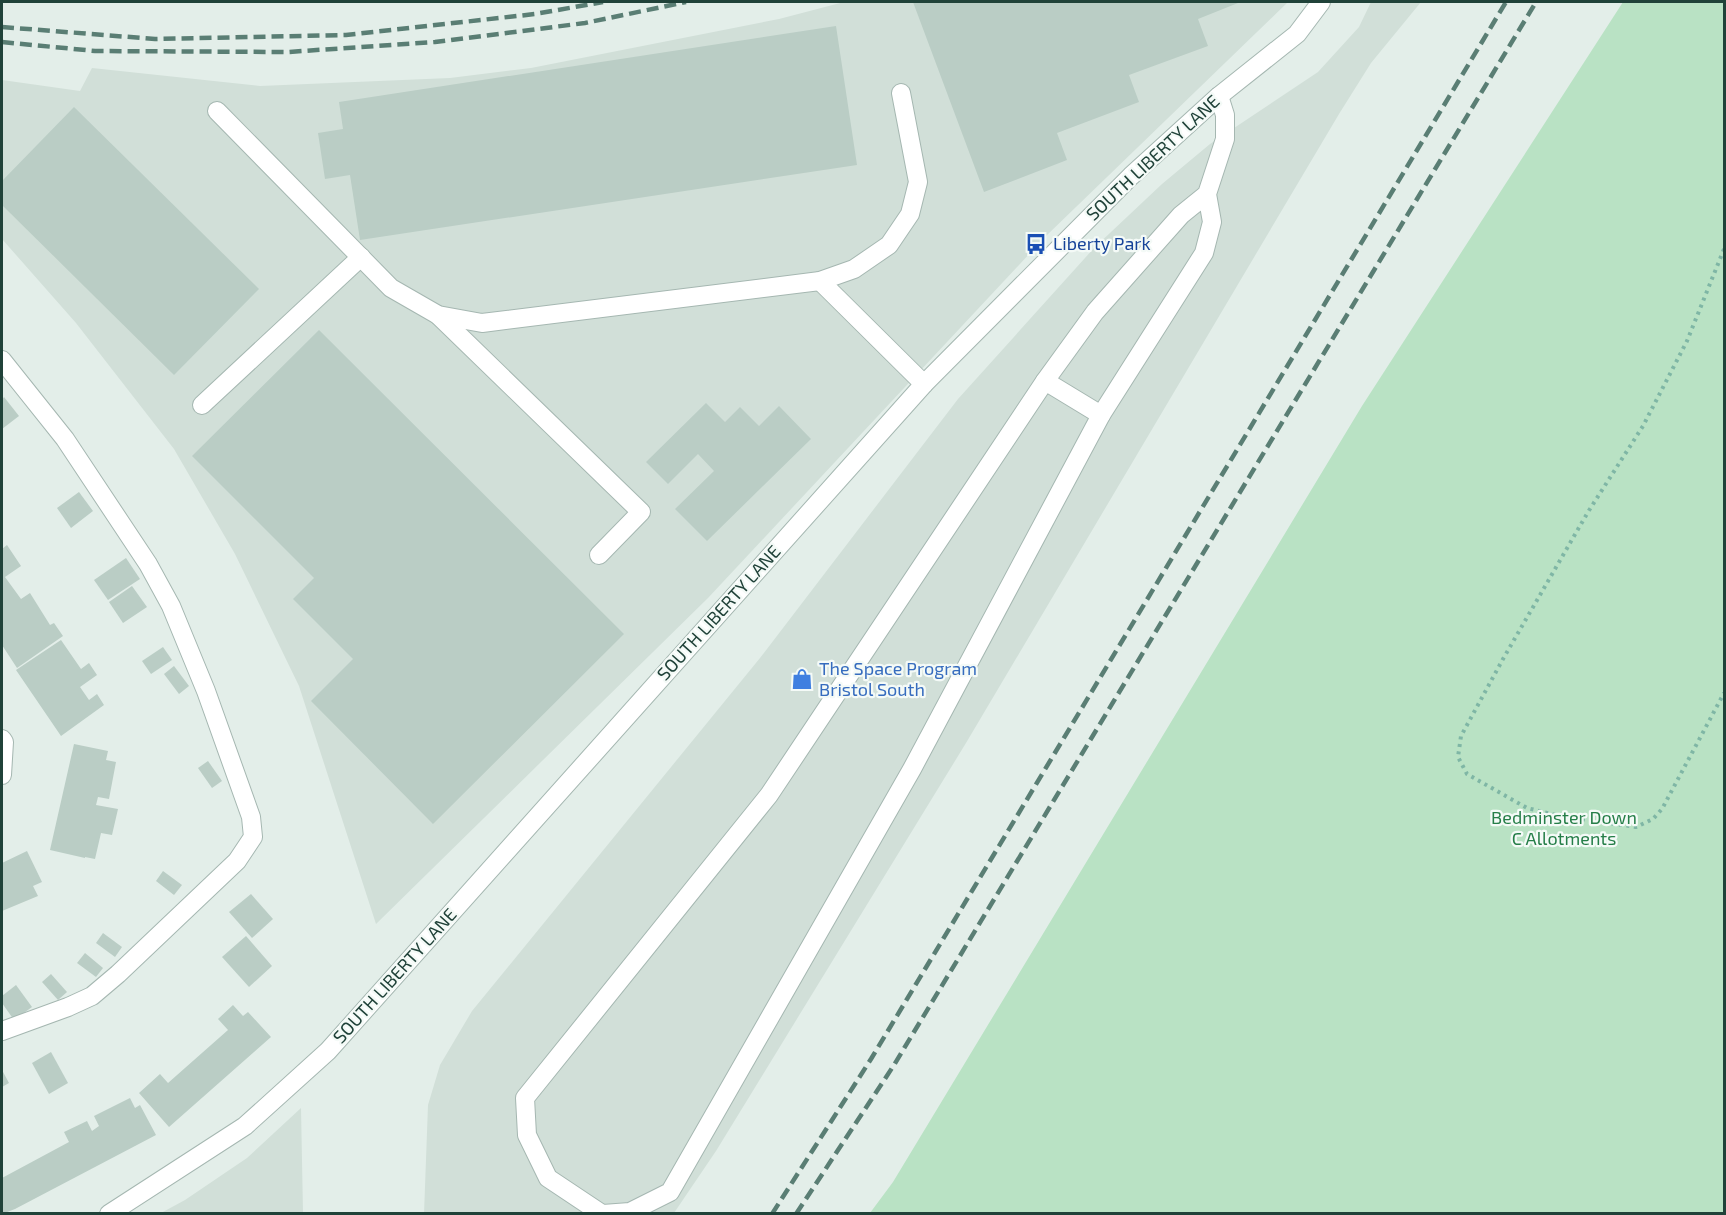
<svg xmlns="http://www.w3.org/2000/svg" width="1726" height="1215" viewBox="0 0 1726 1215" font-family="'Exo 2',sans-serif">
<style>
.built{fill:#d1dfd8}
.green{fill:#b9e2c4}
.building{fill:#bacdc5}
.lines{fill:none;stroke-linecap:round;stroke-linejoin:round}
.minor-casing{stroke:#a5b7b1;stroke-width:20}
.path{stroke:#7fb6a5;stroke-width:4;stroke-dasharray:3 4.5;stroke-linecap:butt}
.minor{stroke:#fff;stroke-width:18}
.rail{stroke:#5a7e74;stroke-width:4.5;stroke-dasharray:12 6;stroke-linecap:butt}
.labels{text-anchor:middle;stroke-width:4.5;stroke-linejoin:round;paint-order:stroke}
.street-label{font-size:18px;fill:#204239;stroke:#f4faf7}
.transit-label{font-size:18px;fill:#164399;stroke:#f4faf7;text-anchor:start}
.shop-label{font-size:18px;fill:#366cbe;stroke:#f4faf7;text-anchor:start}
.park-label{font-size:18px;fill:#257e48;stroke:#f4faf7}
</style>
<rect width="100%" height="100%" fill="#e3eee9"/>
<g class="built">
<polygon points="844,2 1288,2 1046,236 708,598 376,924 299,686 235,554 174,449 76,323 2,239 2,80 80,91 92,68 260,86 450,78 531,68 779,19"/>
<polygon points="1371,2 1421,2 1371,63 1339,114 966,743 716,1151 674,1213 424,1214 428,1105 440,1065 472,1011 760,658 958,399 1094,248 1162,184 1210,144 1318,72 1359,27"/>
<polygon points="301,1108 303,1213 161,1213 185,1200 247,1158"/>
</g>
<polygon class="green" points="1623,2 1724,2 1724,1213 870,1213 893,1182 1362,406"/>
<g class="building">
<polygon points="913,2 1238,2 1238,3 1198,19 1208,46 1129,75 1139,102 1057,133 1067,160 984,192"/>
<polygon points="836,26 857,165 360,240 350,175 325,179 318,133 343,129 339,102"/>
<polygon points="74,107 259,289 174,375 2,205 2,181"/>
<polygon points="319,330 624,634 433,824 311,701 353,659 293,599 314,578 192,456"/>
<polygon points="4,397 19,416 2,429 2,400"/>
<polygon points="706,403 725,422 740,407 759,426 779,406 811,439 707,541 675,509 714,471 698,454 668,484 646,462"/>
<polygon points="79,492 93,511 71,528 57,508"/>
<polygon points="7,545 21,566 5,577 21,599 30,593 50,625 54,623 63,636 17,668 2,645 2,549"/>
<polygon points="126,558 140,579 108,600 94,580"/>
<polygon points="132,586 147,607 123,623 109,602"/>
<polygon points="61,640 81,669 89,663 97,675 80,687 89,700 97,694 104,705 61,736 16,670"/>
<polygon points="163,647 172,660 151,674 142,661"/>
<polygon points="174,666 189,686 179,694 164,674"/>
<polygon points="74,744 108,751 106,760 116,762 109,799 98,797 96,805 118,809 112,835 101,833 95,859 85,857 85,858 50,850"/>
<polygon points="208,761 222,781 212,788 198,768"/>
<polygon points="27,851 42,882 33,886 38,896 2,911 2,863"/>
<polygon points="163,871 182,885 174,895 156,881"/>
<polygon points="251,894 273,919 252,938 229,912"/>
<polygon points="103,933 122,947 115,957 96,943"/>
<polygon points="246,936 272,966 249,987 222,957"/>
<polygon points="85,953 103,968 96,977 77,963"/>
<polygon points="51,974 67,992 58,1000 42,982"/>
<polygon points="16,985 32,1007 14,1020 2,1003 2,996"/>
<polygon points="233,1005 243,1016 248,1012 271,1037 169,1127 139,1093 160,1074 168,1083 228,1030 218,1019"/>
<polygon points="51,1052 68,1083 49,1094 32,1063"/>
<polygon points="2,1070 9,1083 2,1087"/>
<polygon points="130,1098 135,1108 140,1105 156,1135 15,1209 2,1214 2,1178 69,1142 64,1132 87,1121 92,1131 99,1126 94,1116"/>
</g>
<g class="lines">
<defs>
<g id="minor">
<polyline points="217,111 391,288 438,315 482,323 820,281 854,269 889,245 910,214 918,182 901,93"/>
<polyline points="1207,194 1181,215 1095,312 1045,381 1101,415 1204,253 1212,222 1207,194 1225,139 1225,115 1219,96"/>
<polyline points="820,281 924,384"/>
<polyline points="438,315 641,512 599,555"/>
<polyline points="2,360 65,439 148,564 171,606 206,691 251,817 253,837 237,861 118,974 92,996 68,1007 2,1031"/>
<polyline points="202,405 361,257"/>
<polyline points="2,739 4,742 2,775"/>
<polyline points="109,1214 245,1126 328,1051 924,384 1131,176 1219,96 1297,34 1321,2"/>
<polyline points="602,1214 548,1178 527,1135 525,1098 769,795 1045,381"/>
<polyline points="603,1214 630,1212 670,1192 912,769 1101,415"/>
</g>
</defs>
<use href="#minor" class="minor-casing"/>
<polyline class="path" points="1724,249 1687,341 1643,426 1588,512 1503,659 1461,736 1458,757 1467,774 1527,808 1560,816 1636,827 1653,819 1662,809 1724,693"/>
<use href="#minor" class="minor"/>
<g class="rail">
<polyline points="2,27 155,39 346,35 535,14 603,2"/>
<polyline points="2,42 95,51 288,52 435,42 585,23 686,2"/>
<polyline points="772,1214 871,1059 1506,2"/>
<polyline points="796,1214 894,1065 1536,2"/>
</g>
</g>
<defs>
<symbol id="bus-bare" viewBox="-9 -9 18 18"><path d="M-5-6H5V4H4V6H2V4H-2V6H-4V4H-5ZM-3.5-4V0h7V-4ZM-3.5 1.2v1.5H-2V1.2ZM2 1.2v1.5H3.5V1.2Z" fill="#1a4fb4" stroke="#f4faf7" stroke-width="2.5" paint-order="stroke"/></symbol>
<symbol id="shop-bare" viewBox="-9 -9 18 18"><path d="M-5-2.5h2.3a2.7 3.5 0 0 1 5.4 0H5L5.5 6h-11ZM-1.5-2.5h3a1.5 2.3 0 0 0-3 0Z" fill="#3f7fe0" stroke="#f4faf7" stroke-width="2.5" paint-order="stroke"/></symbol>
</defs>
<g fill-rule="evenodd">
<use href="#bus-bare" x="1021" y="229" width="30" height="30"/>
<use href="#shop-bare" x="787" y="664" width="30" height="30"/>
</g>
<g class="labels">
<g class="street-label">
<text transform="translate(1153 158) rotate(-43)" y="6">SOUTH LIBERTY LANE</text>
<text transform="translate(719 613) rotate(-48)" y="6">SOUTH LIBERTY LANE</text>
<text transform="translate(395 976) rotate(-48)" y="6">SOUTH LIBERTY LANE</text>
</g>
<g class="transit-label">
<text x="1053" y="250">Liberty Park</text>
</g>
<g class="shop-label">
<text x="819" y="675">The Space Program<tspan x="819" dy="21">Bristol South</tspan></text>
</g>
<g class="park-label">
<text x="1564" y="824">Bedminster Down<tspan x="1564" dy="21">C Allotments</tspan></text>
</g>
</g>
<rect width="1726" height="1215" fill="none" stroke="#204239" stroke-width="6"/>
</svg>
